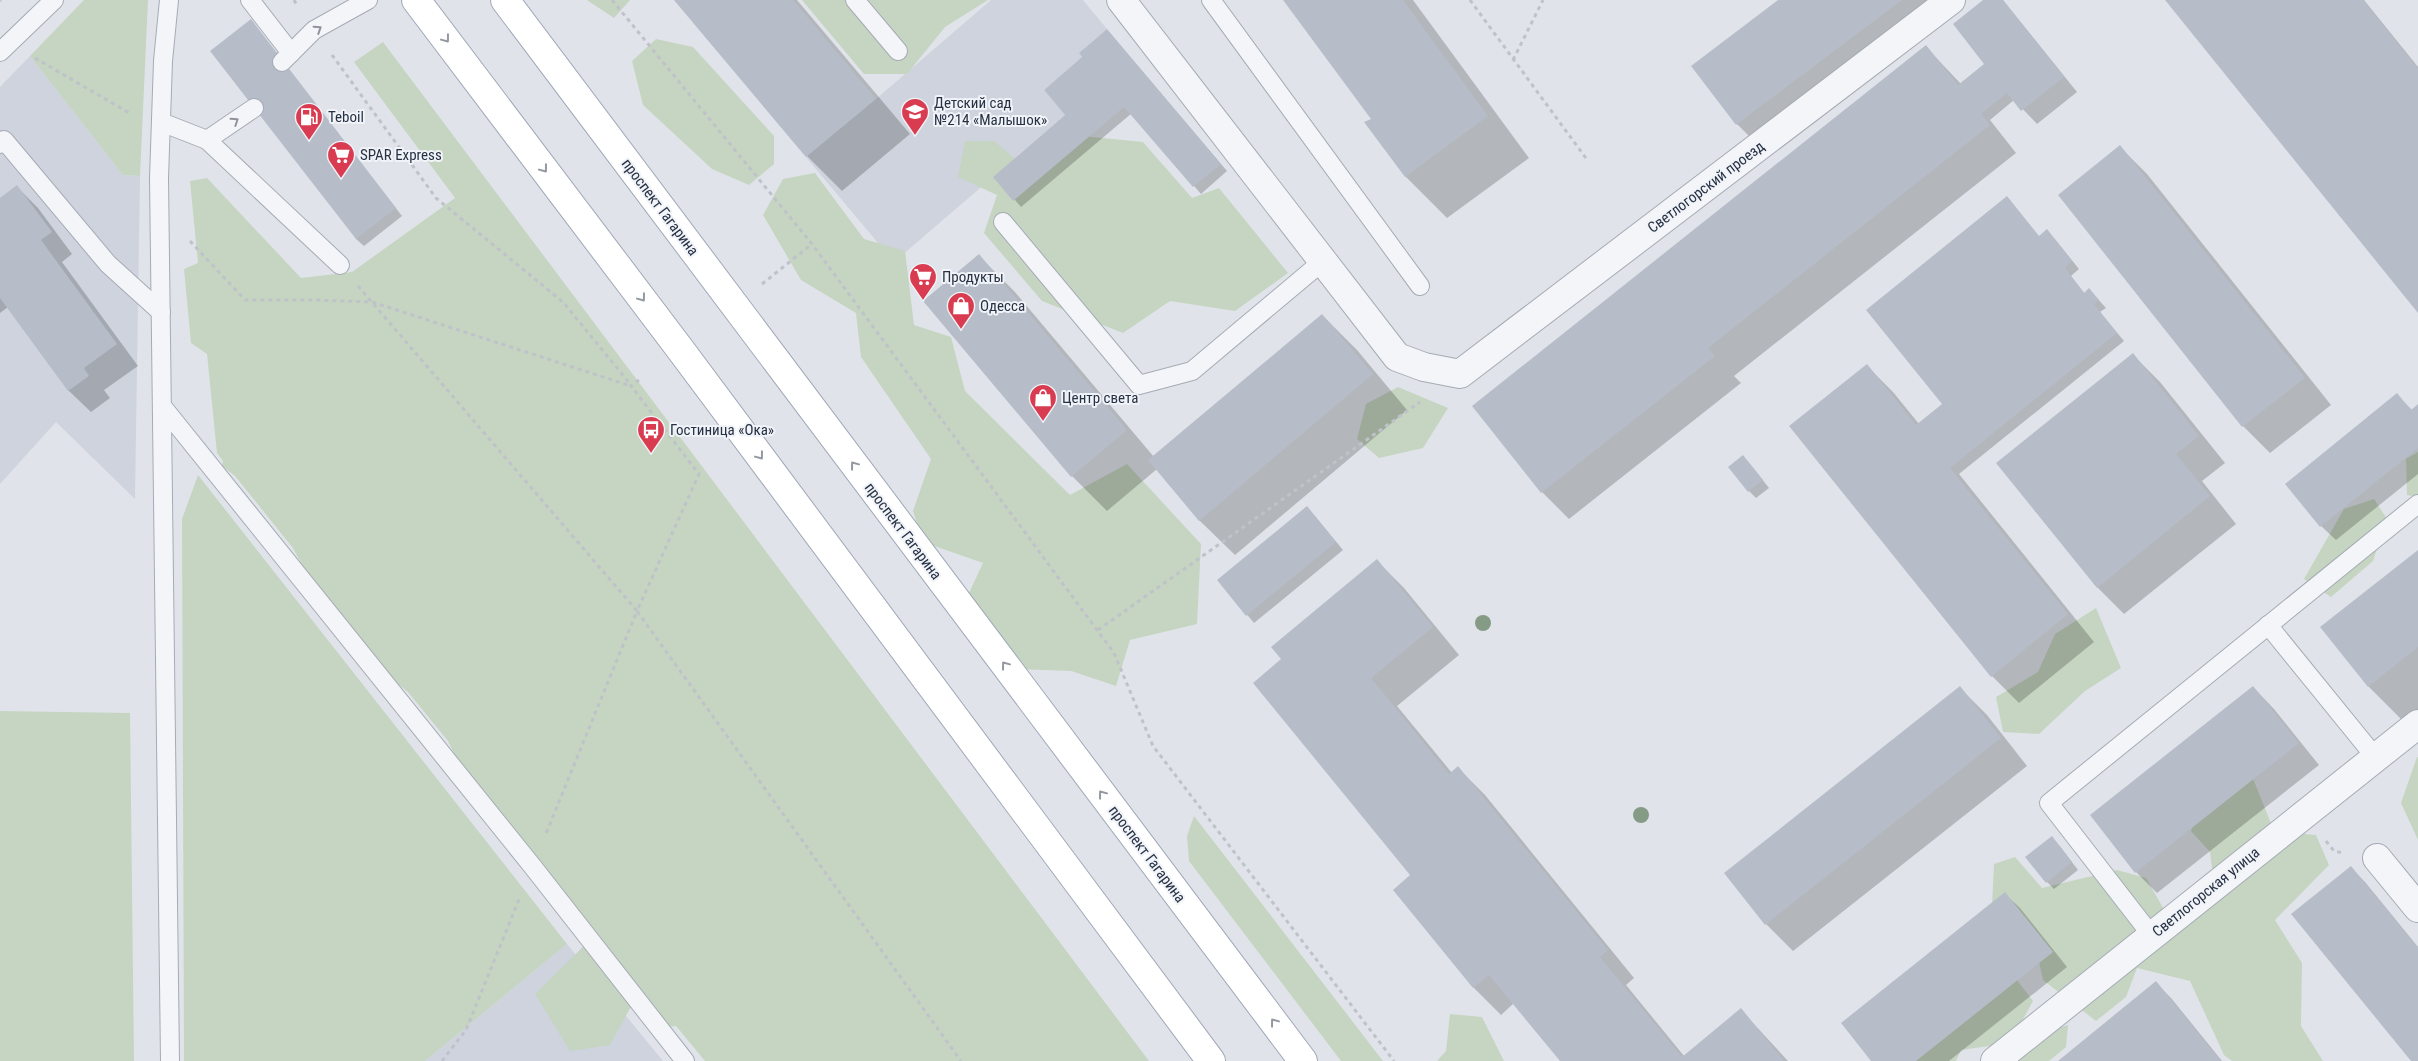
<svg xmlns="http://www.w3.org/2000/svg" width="2418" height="1061" viewBox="0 0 2418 1061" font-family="'Roboto Condensed',sans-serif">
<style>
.built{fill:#ced3dd}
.green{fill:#c5d5c1}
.shadow{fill:#0003}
.building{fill:#b7bdc8}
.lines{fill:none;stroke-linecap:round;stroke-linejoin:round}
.service-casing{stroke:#a5abb5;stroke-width:20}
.minor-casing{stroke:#a5abb5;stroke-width:30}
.primary-casing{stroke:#9fa8b7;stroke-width:30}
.path{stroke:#bfc2c9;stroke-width:3;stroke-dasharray:4 4;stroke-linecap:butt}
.service{stroke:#f4f5f8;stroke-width:18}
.minor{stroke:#f4f5f8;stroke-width:28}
.primary{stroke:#fff;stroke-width:28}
.tree{fill:#859b86}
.oneway{stroke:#8e939e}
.oneway2{stroke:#9398a1}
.labels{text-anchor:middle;stroke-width:4;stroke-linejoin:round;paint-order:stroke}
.poi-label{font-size:15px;fill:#273143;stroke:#f0f3f8;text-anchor:start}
.street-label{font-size:15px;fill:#273143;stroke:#f0f3f8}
</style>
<rect width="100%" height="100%" fill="#e0e4ea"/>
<g class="built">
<polygon points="674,0 876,99 991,0 1083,0 1107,29 1079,53 1082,57 1044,90 1065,115 894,262"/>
<polygon points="30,56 123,175 140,176 135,499 56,422 0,484 0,87"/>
<polygon points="567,944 663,1061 425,1061"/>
</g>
<g class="green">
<polygon points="84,0 148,0 140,176 123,175 30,56"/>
<polygon points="587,0 630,0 614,18"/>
<polygon points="802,0 988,0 945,27 907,74 864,74"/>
<polygon points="656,39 693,47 774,136 774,164 749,185 712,169 643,105 632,61"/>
<polygon points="383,42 1149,1061 705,1061 676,1026 667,1027 639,992 610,1045 570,1051 535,994 595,935 464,774 448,741 408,692 378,668 310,580 293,548 235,476 222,466 223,461 217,453 207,354 191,343 184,269 198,263 190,181 207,178 301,278 352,272 455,198 354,62"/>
<polygon points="1062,134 1143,142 1192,198 1219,188 1288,273 1235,311 1170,301 1123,333 1042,301 984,233 997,195 958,177 965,141 994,141 1025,167"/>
<polygon points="815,173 864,239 905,251 914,325 951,337 965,391 1070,495 1127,464 1201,544 1197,624 1130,640 1116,686 1071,671 1013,669 961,610 983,563 923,542 913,511 931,459 861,357 856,313 801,280 763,215 783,179"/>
<polygon points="1398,387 1448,408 1423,448 1379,458 1357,439 1366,404"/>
<polygon points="2418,452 2418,497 2407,495 2406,459"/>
<polygon points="198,475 567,944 425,1061 184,1061 182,519"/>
<polygon points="2374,499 2387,519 2373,561 2331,597 2304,579 2344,509"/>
<polygon points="2096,608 2121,668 2085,691 2039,734 2003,732 1996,697 2038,672 2055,634"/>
<polygon points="0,711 130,713 134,1061 0,1061"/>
<polygon points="2417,757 2418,757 2418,840 2401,803"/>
<polygon points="2234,761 2254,781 2274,831 2316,835 2329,865 2275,920 2302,963 2301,1026 2323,1061 2232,1061 2224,1055 2190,981 2137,968 2126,997 2096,1021 2043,980 2034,939 1991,926 1994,864 2015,857 2042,888 2117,870 2146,878 2166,913 2216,900 2210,852 2191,831 2206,791"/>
<polygon points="1194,816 1383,1061 1341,1061 1189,861 1187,836"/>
<polygon points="2016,979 2033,1001 2010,1043 1961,1050 1956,1061 1889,1061"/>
<polygon points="1450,1014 1482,1017 1504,1061 1437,1061 1446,1051"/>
<polygon points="2068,1025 2066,1047 2049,1061 2018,1061 2036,1035"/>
</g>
<g class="shadow">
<polygon points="676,0 797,0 910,134 842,191 807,156"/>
<polygon points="1285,0 1413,0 1529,158 1447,218 1406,177 1366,123 1372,119"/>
<polygon points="1781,0 1964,0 1764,151 1737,124 1693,67"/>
<polygon points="1985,0 2003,0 2077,92 2037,124 2014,100 1990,120 2016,153 1734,376 1741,383 1569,519 1542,492 1474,406 1926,47 1961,84 1984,66"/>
<polygon points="2167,0 2364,0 2418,67 2418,311"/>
<polygon points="251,21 402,216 364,246 356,239"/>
<polygon points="1114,38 1227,171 1201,194 1132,113 1021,207 995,177 1067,115"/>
<polygon points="2120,147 2147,174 2331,405 2270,453 2243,426 2060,195"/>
<polygon points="17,187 38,208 72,254 62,262 138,366 104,390 110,398 91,412 69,391 8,307 0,313 0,199"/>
<polygon points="2040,237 2054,238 2079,269 2071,276 2085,294 2089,290 2096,297 2106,308 2100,312 2124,341 1959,474 2094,642 2019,703 1992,676 1866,365 1893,392 1919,424 1944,404"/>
<polygon points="979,256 1014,291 1154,457 1322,315 1357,350 1407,410 1235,555 1199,520 1157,469 1107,511 1072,476"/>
<polygon points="2133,355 2160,382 2225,463 2202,481 2236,524 2124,614 2097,587"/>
<polygon points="2397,395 2412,410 2418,405 2418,474 2336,540 2321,526"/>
<polygon points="1750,464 1769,488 1756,498 1749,491"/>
<polygon points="1314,515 1343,550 1254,623 1219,581"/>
<polygon points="2418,551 2418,710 2404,722 2369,687 2322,628"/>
<polygon points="1377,561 1404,588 1459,655 1397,706 1452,773 1458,768 1485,795 1634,978 1626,985 1684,1056 1741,1010 1788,1061 1562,1061 1514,1003 1501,1015 1474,988 1394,890 1412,875 1283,660"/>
<polygon points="2253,687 2274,709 2319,765 2157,893 2136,872"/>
<polygon points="1960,688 1987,715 2027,766 1793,951 1766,924"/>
<polygon points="2059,845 2078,870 2054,889 2047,882"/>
<polygon points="2350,867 2365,882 2418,947 2418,1061 2413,1061"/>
<polygon points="2005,894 2020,908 2067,967 1949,1061 1872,1061"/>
<polygon points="2156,983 2171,998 2222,1061 2060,1061"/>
</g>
<g class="building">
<polygon points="674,0 793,0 876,99 806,157"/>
<polygon points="1283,0 1403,0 1488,116 1405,177 1364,122 1371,119"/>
<polygon points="1778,0 1902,0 1736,125 1691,66"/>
<polygon points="1983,0 2003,0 2064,77 2021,111 2007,93 1981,114 1990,125 1708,348 1715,356 1541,493 1472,406 1926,45 1958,85 1984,64 1953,24"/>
<polygon points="2165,0 2363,0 2418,69 2418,313"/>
<polygon points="251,19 396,208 356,239 210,51"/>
<polygon points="1107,29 1221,164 1193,187 1124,107 1013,201 993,177 1065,115 1044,90 1082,57 1079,53"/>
<polygon points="2120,145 2305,378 2242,427 2058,195"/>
<polygon points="17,185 52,232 41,240 117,344 84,368 89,376 68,391 0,298 0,198"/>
<polygon points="2007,196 2039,236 2047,229 2072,261 2065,268 2084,293 2089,288 2099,300 2094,304 2117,333 1950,468 2068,614 1991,677 1789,426 1867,364 1916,425 1942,404 1866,310"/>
<polygon points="979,254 1127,430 1071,477 923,301"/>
<polygon points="1322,314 1373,374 1199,521 1148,460"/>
<polygon points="2133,353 2199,436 2176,454 2210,496 2097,588 1996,463"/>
<polygon points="2397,393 2411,410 2418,404 2418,448 2320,527 2285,484"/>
<polygon points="1743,455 1763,480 1748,492 1728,467"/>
<polygon points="1307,506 1336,542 1246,616 1217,580"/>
<polygon points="2418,550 2418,647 2368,687 2320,627"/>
<polygon points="1377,559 1433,627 1371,678 1449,774 1458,766 1608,950 1600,957 1682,1057 1741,1008 1784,1061 1560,1061 1489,975 1473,988 1393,890 1410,875 1253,683 1281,659 1271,647"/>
<polygon points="1960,686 2001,738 1765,925 1724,873"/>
<polygon points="2253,686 2299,743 2135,873 2090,815"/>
<polygon points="2052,836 2072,862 2046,883 2025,857"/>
<polygon points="2351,866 2418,948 2418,1061 2411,1061 2291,914"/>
<polygon points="2005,892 2053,952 1916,1061 1871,1061 1841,1023"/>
<polygon points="2156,981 2221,1061 2058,1061"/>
</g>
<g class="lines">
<defs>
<g id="service">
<polyline points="169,0 163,61 159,178 170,1061"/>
<polyline points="250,0 291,53"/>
<polyline points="855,0 898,51"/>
<polyline points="1211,0 1420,286"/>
<polyline points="0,52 54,0"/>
<polyline points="282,62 314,30 368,0"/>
<polyline points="161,122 207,140 254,108"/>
<polyline points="207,140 340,265"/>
<polyline points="0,144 4,140 108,264 161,312"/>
<polyline points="1003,222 1139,385 1192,371 1323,261"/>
<polyline points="162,406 533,867 685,1061"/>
<polyline points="2268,625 2376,758"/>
<polyline points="2152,936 2049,803 2418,504"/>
</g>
<g id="minor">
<polyline points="1121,0 1397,357 1424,367 1460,374 1951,0"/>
<polyline points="2377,858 2418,908"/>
<polyline points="1995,1061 2418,724"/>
</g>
<g id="primary">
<polyline points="416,0 680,349 1211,1061"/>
<polyline points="505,0 1303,1061"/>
</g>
</defs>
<use href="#service" class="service-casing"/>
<use href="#minor" class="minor-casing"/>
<use href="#primary" class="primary-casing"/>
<g class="path">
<polyline points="294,0 298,7"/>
<polyline points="612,0 812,244 1114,653 1153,746 1394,1061"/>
<polyline points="1470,0 1588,161"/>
<polyline points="0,1 1,0"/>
<polyline points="332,55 436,198 563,302 631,385"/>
<polyline points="35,58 131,114"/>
<polyline points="1513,60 1543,0"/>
<polyline points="190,241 245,300 313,300 372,302 631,386"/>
<polyline points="762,284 812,244"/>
<polyline points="358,286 637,611 545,836"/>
<polyline points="639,380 631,386 699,474 637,611 961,1061"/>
<polyline points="1098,630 1420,402"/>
<polyline points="2326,841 2334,851 2344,853"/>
<polyline points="442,1061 466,1030 520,897"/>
</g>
<use href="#service" class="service"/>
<use href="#minor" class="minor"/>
<use href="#primary" class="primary"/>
</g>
<g class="tree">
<circle cx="1483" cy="623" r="8"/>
<circle cx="1641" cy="815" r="8"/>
</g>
<defs><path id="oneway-chevron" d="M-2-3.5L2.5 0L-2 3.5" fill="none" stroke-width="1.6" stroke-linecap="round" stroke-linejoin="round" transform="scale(1.25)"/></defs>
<g class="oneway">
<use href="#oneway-chevron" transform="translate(318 29) rotate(-33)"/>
<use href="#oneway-chevron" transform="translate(235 121) rotate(-34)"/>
</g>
<g class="oneway2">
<use href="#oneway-chevron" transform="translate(446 39) rotate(53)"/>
<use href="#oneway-chevron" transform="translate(544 169) rotate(53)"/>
<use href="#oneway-chevron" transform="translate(642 298) rotate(53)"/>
<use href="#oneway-chevron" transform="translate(760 456) rotate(53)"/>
<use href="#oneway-chevron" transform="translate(854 465) rotate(-127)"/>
<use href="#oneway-chevron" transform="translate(1005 665) rotate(-127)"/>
<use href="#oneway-chevron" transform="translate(1102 794) rotate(-127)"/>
<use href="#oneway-chevron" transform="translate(1274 1022) rotate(-127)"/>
</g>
<defs>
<symbol id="school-pin" viewBox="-11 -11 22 30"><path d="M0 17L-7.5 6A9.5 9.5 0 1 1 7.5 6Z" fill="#d93c50" stroke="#f0f3f8"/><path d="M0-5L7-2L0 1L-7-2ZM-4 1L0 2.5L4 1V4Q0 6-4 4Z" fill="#fff"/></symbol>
<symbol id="fuel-pin" viewBox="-11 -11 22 30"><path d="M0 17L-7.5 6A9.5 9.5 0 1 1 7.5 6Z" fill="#d93c50" stroke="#f0f3f8"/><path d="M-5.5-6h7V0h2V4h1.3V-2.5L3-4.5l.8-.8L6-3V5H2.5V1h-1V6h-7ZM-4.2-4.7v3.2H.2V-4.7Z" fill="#fff"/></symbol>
<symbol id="supermarket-pin" viewBox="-11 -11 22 30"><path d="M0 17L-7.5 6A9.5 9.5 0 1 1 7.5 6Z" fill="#d93c50" stroke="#f0f3f8"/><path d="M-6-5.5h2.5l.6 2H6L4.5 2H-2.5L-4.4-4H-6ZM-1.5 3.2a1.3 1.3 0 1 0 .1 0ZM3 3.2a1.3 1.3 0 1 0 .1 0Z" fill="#fff"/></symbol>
<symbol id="shop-pin" viewBox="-11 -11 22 30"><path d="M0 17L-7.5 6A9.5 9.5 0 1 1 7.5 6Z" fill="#d93c50" stroke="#f0f3f8"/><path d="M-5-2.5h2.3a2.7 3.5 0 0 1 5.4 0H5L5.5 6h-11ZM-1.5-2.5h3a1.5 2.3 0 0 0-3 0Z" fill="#fff"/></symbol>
<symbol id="bus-pin" viewBox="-11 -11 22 30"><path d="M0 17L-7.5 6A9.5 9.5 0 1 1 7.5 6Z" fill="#d93c50" stroke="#f0f3f8"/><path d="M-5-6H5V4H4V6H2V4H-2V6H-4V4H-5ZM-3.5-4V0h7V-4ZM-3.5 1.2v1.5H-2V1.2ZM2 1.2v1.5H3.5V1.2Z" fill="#fff"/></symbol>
</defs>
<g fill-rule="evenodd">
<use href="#school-pin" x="899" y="96" width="32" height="43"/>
<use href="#fuel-pin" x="293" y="101" width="32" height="43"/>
<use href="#supermarket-pin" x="325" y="139" width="32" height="43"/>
<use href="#supermarket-pin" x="907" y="261" width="32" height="43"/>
<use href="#shop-pin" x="945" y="290" width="32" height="43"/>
<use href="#shop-pin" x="1027" y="382" width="32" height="43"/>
<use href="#bus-pin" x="635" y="414" width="32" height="43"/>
</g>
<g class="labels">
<g class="poi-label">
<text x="934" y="108">Детский сад<tspan x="934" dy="17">№214 «Малышок»</tspan></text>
<text x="328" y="122">Teboil</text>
<text x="360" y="160">SPAR Express</text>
<text x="942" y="282">Продукты</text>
<text x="980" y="311">Одесса</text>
<text x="1062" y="403">Центр света</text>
<text x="670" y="435">Гостиница «Ока»</text>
</g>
<g class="street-label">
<text transform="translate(1706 187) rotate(-37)" y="5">Светлогорский проезд</text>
<text transform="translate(660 207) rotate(53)" y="5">проспект Гагарина</text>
<text transform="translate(903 531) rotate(53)" y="5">проспект Гагарина</text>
<text transform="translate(1147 854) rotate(53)" y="5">проспект Гагарина</text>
<text transform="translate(2206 892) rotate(-39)" y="5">Светлогорская улица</text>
</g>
</g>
</svg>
